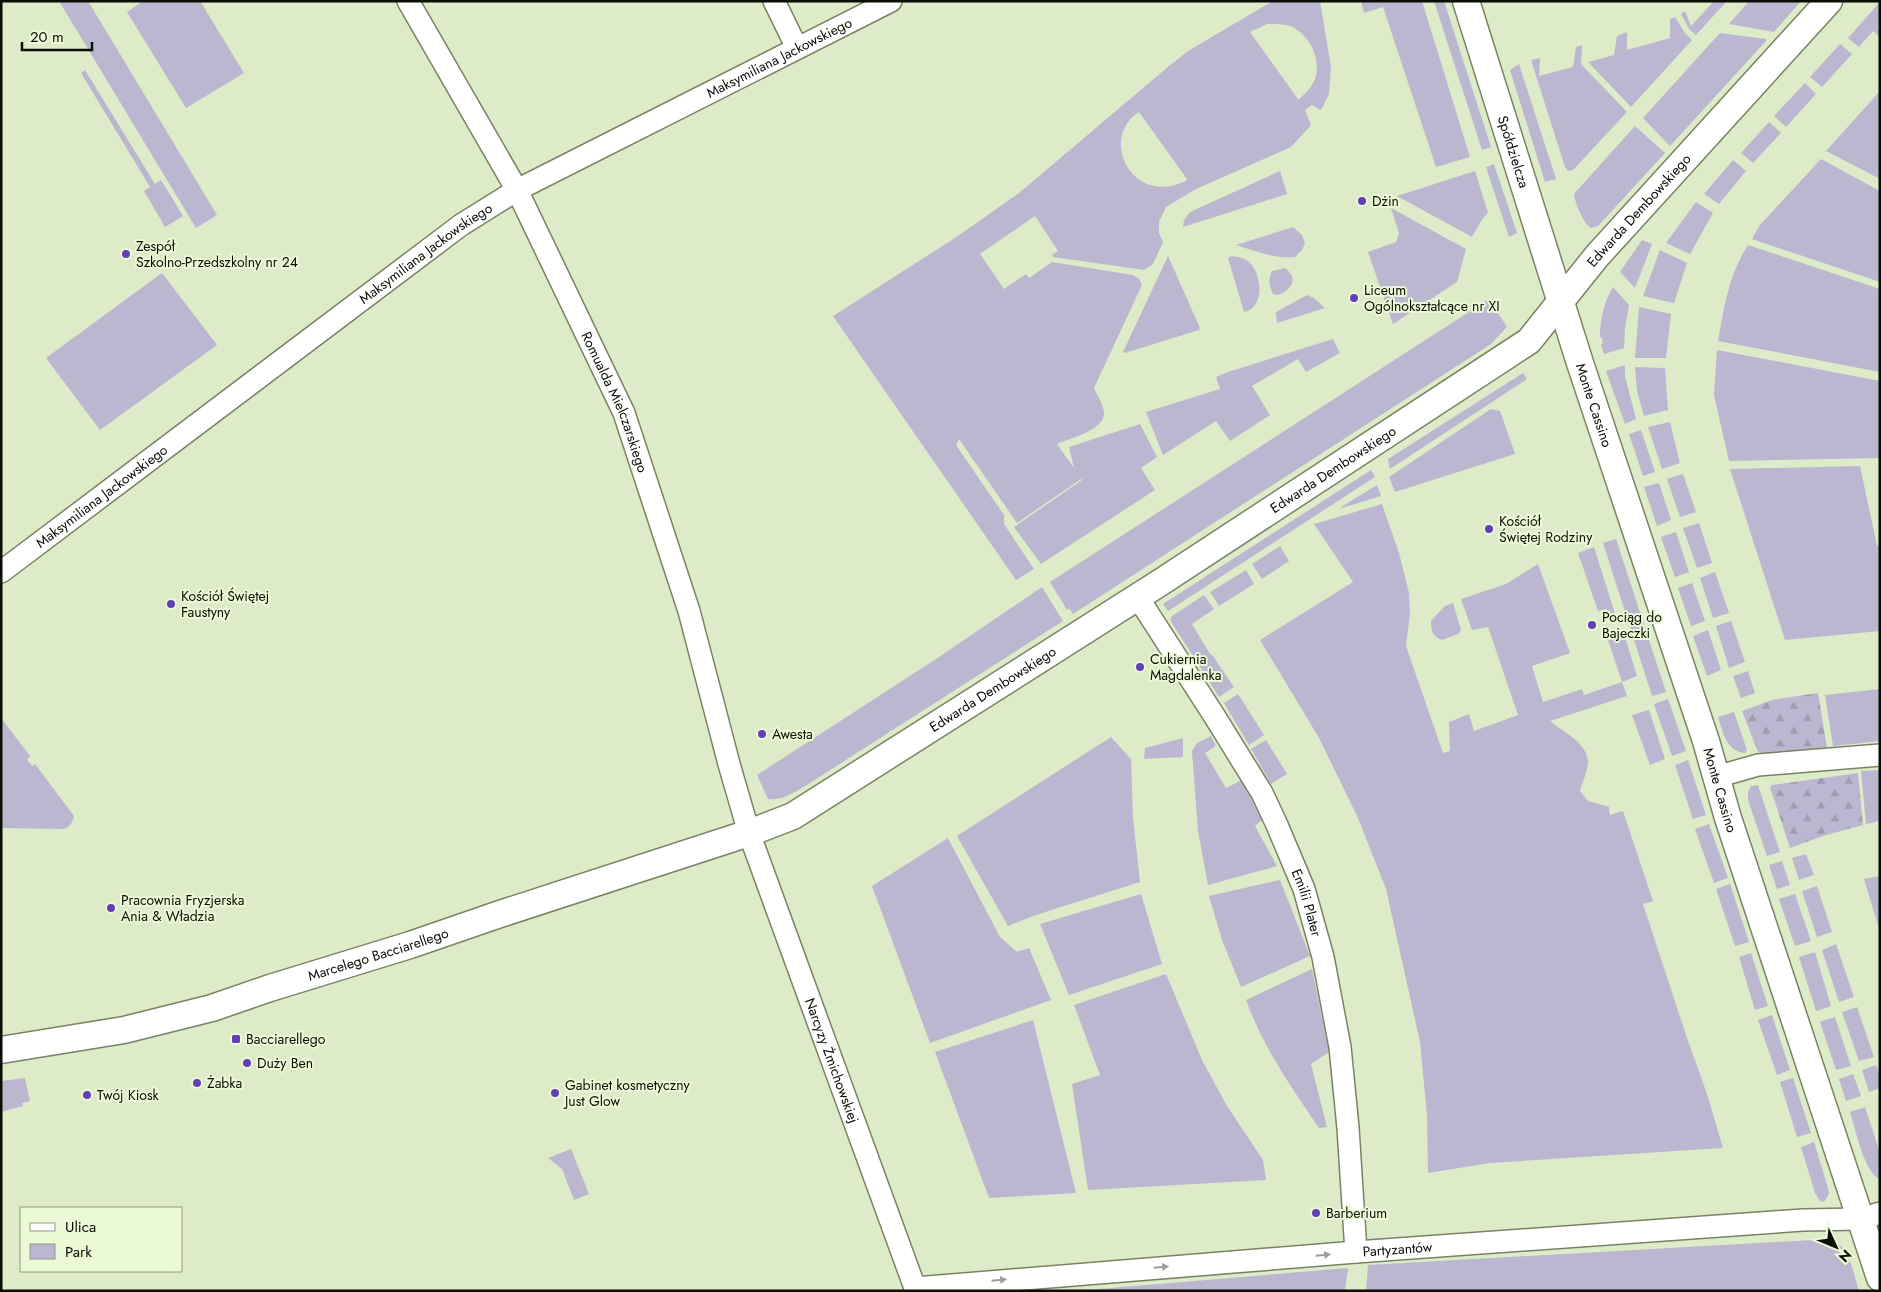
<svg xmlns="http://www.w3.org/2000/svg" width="1881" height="1292" viewBox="0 0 1881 1292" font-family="Jost,sans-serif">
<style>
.green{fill:#bbb7d1;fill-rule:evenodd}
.forest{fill:url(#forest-firs)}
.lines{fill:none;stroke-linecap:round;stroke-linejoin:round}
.minor-casing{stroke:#788364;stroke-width:24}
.tertiary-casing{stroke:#788364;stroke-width:29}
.minor{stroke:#fff;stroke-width:21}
.tertiary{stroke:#fff;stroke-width:26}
.oneway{fill:#9d9e9a}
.poi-dot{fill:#633fb7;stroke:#ebf9d6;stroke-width:2}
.labels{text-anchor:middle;stroke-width:4;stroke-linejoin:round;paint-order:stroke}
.street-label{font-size:14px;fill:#090d03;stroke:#ebf9d6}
.poi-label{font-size:14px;fill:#090d03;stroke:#ebf9d6;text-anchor:start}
</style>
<defs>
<pattern id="forest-firs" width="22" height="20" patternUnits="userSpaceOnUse" patternTransform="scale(1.25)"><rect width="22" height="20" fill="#bbb7d1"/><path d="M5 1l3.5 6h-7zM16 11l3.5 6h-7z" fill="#9f9cb2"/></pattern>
</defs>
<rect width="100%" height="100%" fill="#deebc9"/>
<g class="green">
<polygon points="59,1 88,1 217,215 196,228"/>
<polygon points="143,1 200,1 244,73 186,108 127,12"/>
<path d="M1273 1H1320L1331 67 1329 94 1321 110 1312 105 1305 110 1311 125 1291 147 1196 189 1166 207 1159 222V233L1163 242 1153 264 1144 270 1053 257 1052 255 1058 251 1035 216 980 254 1004 289 1026 274 1029 278 1052 262 1133 275 1139 279 1142 285 1094 388C1097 395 1104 405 1104 414 1103 431 1070 438 1057 444L1074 468 1069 447 1140 424 1157 457 1141 468 1155 490 1041 564 1014 527 1082 480 1081 479 1017 523 959 439 956 445 1004 515V524L1034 569 1016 580 833 316 955 238 1019 193 1169 66 1188 51ZM1267 24C1274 24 1280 24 1287 25 1308 31 1322 58 1315 79 1311 89 1303 96 1295 102L1298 99 1250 32ZM1139 112 1187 179V180C1134 209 1097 139 1139 112Z"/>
<polygon points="1361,1 1422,1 1470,157 1436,167 1383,7 1364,13"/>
<polygon points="1434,1 1444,1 1491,147 1482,150"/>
<polygon points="1714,1 1727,1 1696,35 1689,29 1681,14 1685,11 1691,26"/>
<polygon points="1749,1 1801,1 1774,32 1729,24"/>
<polygon points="1880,2 1880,37 1873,31 1859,47 1848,38"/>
<polygon points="1675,17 1685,33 1692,40 1631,107 1588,62 1614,55 1617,36 1627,32 1627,50 1670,38 1670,19"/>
<polygon points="1720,33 1766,39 1766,41 1670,146 1643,118"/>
<polygon points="1840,44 1852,54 1822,87 1810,77"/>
<polygon points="1582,45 1581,64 1627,112 1573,170 1568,171 1565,167 1531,60 1540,58 1539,76 1573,67 1576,47"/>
<polygon points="1519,64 1556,179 1545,182 1510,70"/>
<polygon points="85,70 155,184 161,180 183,216 165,227 144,191 150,187 81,73"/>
<polygon points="1805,83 1816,94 1786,127 1774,116"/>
<polygon points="1880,91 1880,179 1826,151"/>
<polygon points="1769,122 1781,133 1753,163 1741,153"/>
<path d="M1635 126 1665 153 1598 226 1591 228C1583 223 1575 203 1574 194Z"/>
<polygon points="1821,159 1880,191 1880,282 1752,239 1760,225"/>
<polygon points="1733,160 1746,171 1719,204 1704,194"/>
<polygon points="1494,164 1517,233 1509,237 1486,167"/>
<polygon points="1280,171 1287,194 1183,227 1184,220 1190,212"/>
<polygon points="1475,171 1488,213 1483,218 1472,237 1397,196"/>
<polygon points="1696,202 1713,213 1690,254 1666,243"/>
<polygon points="1391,208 1466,249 1457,282 1393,324 1368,252 1396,242 1399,233"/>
<path d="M1293 227 1302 235 1305 243 1302 250 1295 257C1274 259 1256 251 1236 245Z"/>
<polygon points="1642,240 1652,244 1635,288 1620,272"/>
<path d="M1748 245 1880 289V372L1718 341C1724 307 1729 274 1748 245Z"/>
<polygon points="1660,250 1687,263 1674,303 1643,296"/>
<polygon points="1168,256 1200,328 1199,330 1125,353 1123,352"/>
<path d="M1232 256C1238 257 1246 258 1250 263 1262 275 1265 308 1244 312L1228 258Z"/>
<path d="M1285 268C1299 278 1292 290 1278 295L1273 294C1269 286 1268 279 1272 271Z"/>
<polygon points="162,273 217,345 100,430 46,358"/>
<path d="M1613 287 1629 305 1625 328 1624 348 1604 354 1601 345 1603 343 1602 338 1600 337C1600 319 1604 302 1613 287Z"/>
<polygon points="1307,295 1314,298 1325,308 1277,323 1276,312"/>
<polygon points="1489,299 1507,327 1491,344 1073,614 1069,608 1067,610 1050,582"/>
<polygon points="1639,307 1671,314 1666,358 1635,358"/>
<polygon points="1333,339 1340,353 1306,372 1298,359 1252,386 1270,415 1230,441 1216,421 1163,455 1146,412 1220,389 1216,377 1228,372"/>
<polygon points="1717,350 1880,381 1880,458 1729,461 1714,395"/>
<polygon points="1625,365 1625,376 1636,419 1625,424 1606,371"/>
<polygon points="1635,367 1665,368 1668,410 1644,416 1637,391"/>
<polygon points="1523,373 1527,379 1390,469 1388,459"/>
<polygon points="1491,409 1500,411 1515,454 1395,492 1389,477"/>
<polygon points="1670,422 1680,463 1662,469 1648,427"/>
<polygon points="1641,430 1655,472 1643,476 1629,434"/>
<polygon points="1860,466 1877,546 1880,546 1880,631 1785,640 1730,469"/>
<polygon points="1371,470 1375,477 1168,611 1163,604"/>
<polygon points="1683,474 1696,512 1680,517 1667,479"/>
<polygon points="1659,483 1671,520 1657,526 1644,487"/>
<polygon points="1377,485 1381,496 1342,508 1341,507"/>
<path d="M1382 504 1399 553 1409 593 1410 613 1406 646 1443 753 1450 751 1449 722 1469 714 1474 731 1518 715 1488 627 1472 630 1461 599 1506 584 1538 564 1570 653 1532 666 1543 702 1582 689 1584 695 1622 682 1608 640 1625 637 1637 676 1622 682 1627 696 1550 721C1563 732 1585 741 1588 760 1589 769 1582 782 1580 791L1588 801 1609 807 1610 815 1623 811 1653 901 1643 904 1687 1038 1707 1094 1723 1148 1490 1163 1428 1173 1427 1115 1420 1042 1386 889 1358 818 1319 738 1260 640 1353 582 1314 524Z"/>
<polygon points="1699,523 1712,563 1697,568 1683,528"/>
<polygon points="1676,532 1689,572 1675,577 1661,537"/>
<polygon points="1616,539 1666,692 1652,696 1603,543"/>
<polygon points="1280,546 1289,561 1262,579 1252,564"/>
<polygon points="1594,547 1617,620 1613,621 1607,609 1598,611 1578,553"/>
<polygon points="1246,570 1254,584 1219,606 1210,592"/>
<polygon points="1715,572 1729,613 1713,618 1700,578"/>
<polygon points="1692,583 1705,621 1691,626 1678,588"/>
<path d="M1042 587 1063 621 810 783C797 791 783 801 768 799L757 775 936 659Z"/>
<polygon points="1204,595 1214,609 1192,624 1210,654 1213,656 1234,687 1219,697 1170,620 1172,616"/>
<path d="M1453 603 1461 630 1458 634 1442 640C1432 636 1431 631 1431 621L1445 606Z"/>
<polygon points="1731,621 1745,662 1729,668 1716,626"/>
<polygon points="1708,630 1721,670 1707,676 1693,636"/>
<polygon points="1748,671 1755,693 1741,698 1733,676"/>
<polygon points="1880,689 1880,741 1833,746 1825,695"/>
<polygon points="1238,694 1264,735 1249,745 1224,703"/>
<polygon points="1668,699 1686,751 1672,756 1654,704"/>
<polygon points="1649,710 1665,759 1650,765 1632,715"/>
<path d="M1734 712 1747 750 1745 753C1726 751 1723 732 1718 717Z"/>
<path d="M1 718 30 756 27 760 32 766 35 764 74 816C72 823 71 826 64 829L1 828Z"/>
<polygon points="1211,736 1216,746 1205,753 1226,788 1242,780 1262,820 1255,826 1277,866 1208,885 1198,831 1192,751 1197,743"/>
<polygon points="1111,737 1131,759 1133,818 1140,882 1036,915 1008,926 957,836"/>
<polygon points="1183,738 1183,757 1144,759 1145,748"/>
<polygon points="1266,740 1287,774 1271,784 1251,749"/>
<polygon points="1688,760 1706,815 1693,819 1675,765"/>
<polygon points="1880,770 1880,821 1866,824 1861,771"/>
<polygon points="1758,785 1780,852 1767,856 1748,800 1748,792 1751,786"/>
<polygon points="1709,824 1728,878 1714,883 1695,829"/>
<polygon points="948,838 1000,937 1017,952 1029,948 1051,1000 930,1043 872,886"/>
<polygon points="1806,854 1814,875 1799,880 1792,858"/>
<polygon points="1782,861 1790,885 1777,889 1769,865"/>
<polygon points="1880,876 1880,932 1864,879"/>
<polygon points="1280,880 1310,956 1241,987 1222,940 1209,896"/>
<polygon points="1730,884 1749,942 1735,946 1716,889"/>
<polygon points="1817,886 1832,932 1817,937 1802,891"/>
<polygon points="1141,894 1162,964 1069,995 1040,924"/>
<polygon points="1795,894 1811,941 1795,946 1779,899"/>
<polygon points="1836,944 1854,997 1839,1002 1822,950"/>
<polygon points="1815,952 1831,1006 1816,1011 1799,957"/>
<polygon points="1751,953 1768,1006 1755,1010 1739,957"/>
<path d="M1312 969 1329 1052 1311 1064 1327 1127 1319 1128C1291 1087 1263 1047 1246 1000Z"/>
<polygon points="1166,974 1202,1060 1227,1106 1263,1160 1266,1180 1088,1190 1072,1084 1100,1075 1074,1005"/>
<polygon points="1857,1007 1874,1057 1859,1061 1842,1012"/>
<polygon points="1772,1015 1790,1070 1777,1075 1758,1020"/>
<polygon points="1835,1017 1851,1066 1836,1070 1820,1022"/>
<polygon points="1033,1020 1076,1193 989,1198 935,1052"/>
<polygon points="1876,1065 1880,1076 1880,1088 1869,1092 1862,1070"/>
<polygon points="1853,1074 1861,1096 1846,1101 1839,1079"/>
<polygon points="25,1078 30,1101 22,1103 23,1106 1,1112 1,1081"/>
<polygon points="1793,1078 1811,1133 1797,1137 1780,1082"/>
<path d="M1865 1107 1880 1153V1180C1863 1170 1856 1130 1850 1112Z"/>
<polygon points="1814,1142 1828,1188 1829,1194 1824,1202 1820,1201 1815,1193 1801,1147"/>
<polygon points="571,1149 589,1194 574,1200 562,1169 548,1158"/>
<path d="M1830 1239C1850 1246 1853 1272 1859 1291H1366L1368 1265Z"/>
<polygon points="1348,1268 1345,1291 1074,1291"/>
</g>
<g class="forest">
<polygon points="1818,693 1827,748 1767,755 1758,752 1742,711 1772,700"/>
<polygon points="1858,773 1863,825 1823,836 1790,848 1770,787 1772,785"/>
</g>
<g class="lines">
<defs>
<g id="minor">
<path id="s1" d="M408 1 517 190 624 413 689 611 729 764 749 833 915 1288"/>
<polyline points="774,1 797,48"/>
<path id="s2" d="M1 572 461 225 517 190 891 1"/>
<path id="s3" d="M1137 596 1215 717 1262 793 1277 825 1304 889 1323 957 1340 1047 1348 1128 1356 1252"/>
<polyline points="1716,777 1758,765 1880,755"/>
<path id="s4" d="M915 1288 1356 1252 1803 1220 1861 1219 1880 1213"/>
</g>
<g id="tertiary">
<path id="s5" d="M1466 1 1580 363 1706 741 1728 818 1880 1278"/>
<path id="s6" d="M1 1050 124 1030 212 1008 270 988 410 945 500 914 749 833 793 816 1158 584 1529 341 1597 256 1829 1"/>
</g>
</defs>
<use href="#minor" class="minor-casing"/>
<use href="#tertiary" class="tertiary-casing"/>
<use href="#minor" class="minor"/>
<use href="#tertiary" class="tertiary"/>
</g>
<defs><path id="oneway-solid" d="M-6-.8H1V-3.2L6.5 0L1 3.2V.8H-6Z" transform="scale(1.25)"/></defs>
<g class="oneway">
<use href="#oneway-solid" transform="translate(1323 1255) rotate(-5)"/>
<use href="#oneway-solid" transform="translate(1161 1267) rotate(-5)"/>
<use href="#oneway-solid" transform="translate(999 1280) rotate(-5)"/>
</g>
<g class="poi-dot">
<circle cx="1362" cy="201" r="5"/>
<circle cx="126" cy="254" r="5"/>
<circle cx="1354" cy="298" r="5"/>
<circle cx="1489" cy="529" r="5"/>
<circle cx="171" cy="604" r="5"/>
<circle cx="1592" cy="625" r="5"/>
<circle cx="1140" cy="667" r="5"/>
<circle cx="762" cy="734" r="5"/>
<circle cx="111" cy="908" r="5"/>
<rect x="231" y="1034" width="10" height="10" rx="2.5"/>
<circle cx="247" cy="1063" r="5"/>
<circle cx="197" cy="1083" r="5"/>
<circle cx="555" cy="1093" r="5"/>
<circle cx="87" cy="1095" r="5"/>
<circle cx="1316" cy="1213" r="5"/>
</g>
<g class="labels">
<g class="street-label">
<text dy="5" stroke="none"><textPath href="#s2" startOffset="936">Maksymiliana Jackowskiego</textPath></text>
<text dy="5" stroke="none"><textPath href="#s5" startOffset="158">Spółdzielcza</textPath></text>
<text dy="5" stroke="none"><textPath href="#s6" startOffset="1874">Edwarda Dembowskiego</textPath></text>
<text dy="5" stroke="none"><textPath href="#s2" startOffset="531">Maksymiliana Jackowskiego</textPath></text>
<text dy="5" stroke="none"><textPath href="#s1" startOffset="452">Romualda Mielczarskiego</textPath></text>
<text dy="5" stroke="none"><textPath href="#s5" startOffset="424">Monte Cassino</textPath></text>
<text dy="5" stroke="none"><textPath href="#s6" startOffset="1469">Edwarda Dembowskiego</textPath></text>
<text dy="5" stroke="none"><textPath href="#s2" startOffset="126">Maksymiliana Jackowskiego</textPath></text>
<text dy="5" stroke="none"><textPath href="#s6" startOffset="1064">Edwarda Dembowskiego</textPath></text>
<text dy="5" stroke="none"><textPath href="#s5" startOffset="829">Monte Cassino</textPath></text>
<text dy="5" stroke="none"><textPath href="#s3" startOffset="352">Emilii Plater</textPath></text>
<text dy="5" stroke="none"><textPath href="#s6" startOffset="390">Marcelego Bacciarellego</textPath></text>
<text dy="5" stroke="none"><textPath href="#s1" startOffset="1146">Narcyzy Żmichowskiej</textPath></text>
<text dy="5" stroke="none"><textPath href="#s4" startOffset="484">Partyzantów</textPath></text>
</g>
<g class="poi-label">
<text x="1372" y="206">Dżin</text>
<text x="136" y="251">Zespół<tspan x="136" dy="16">Szkolno-Przedszkolny nr 24</tspan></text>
<text x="1364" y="295">Liceum<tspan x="1364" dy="16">Ogólnokształcące nr XI</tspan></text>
<text x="1499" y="526">Kościół<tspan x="1499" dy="16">Świętej Rodziny</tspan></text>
<text x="181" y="601">Kościół Świętej<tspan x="181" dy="16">Faustyny</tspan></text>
<text x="1602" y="622">Pociąg do<tspan x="1602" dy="16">Bajeczki</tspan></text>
<text x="1150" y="664">Cukiernia<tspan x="1150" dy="16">Magdalenka</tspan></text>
<text x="772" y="739">Awesta</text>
<text x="121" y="905">Pracownia Fryzjerska<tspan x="121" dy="16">Ania &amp; Władzia</tspan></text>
<text x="246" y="1044">Bacciarellego</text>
<text x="257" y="1068">Duży Ben</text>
<text x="207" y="1088">Żabka</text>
<text x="565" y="1090">Gabinet kosmetyczny<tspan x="565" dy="16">Just Glow</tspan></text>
<text x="97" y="1100">Twój Kiosk</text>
<text x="1326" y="1218">Barberium</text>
</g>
</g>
<rect width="1881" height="1292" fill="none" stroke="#090d03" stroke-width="5"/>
<rect x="20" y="1207" width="162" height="65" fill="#ebf9d6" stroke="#919b82"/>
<rect x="30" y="1223" width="25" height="8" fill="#ffffff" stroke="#919b82"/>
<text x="65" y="1232" font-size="15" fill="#090d03">Ulica</text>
<rect x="30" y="1244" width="25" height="15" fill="#bbb7d1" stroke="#919b82"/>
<text x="65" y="1257" font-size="15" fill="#090d03">Park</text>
<g transform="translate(1836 1247) rotate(134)" stroke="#ebf9d6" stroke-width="4" paint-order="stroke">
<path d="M0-4L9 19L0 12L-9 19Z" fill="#090d03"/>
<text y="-8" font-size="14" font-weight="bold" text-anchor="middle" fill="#090d03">N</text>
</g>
<path d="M22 42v8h70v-8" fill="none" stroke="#090d03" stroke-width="2.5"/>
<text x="30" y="42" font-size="15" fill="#090d03" stroke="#ebf9d6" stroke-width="4" paint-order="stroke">20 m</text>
</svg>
